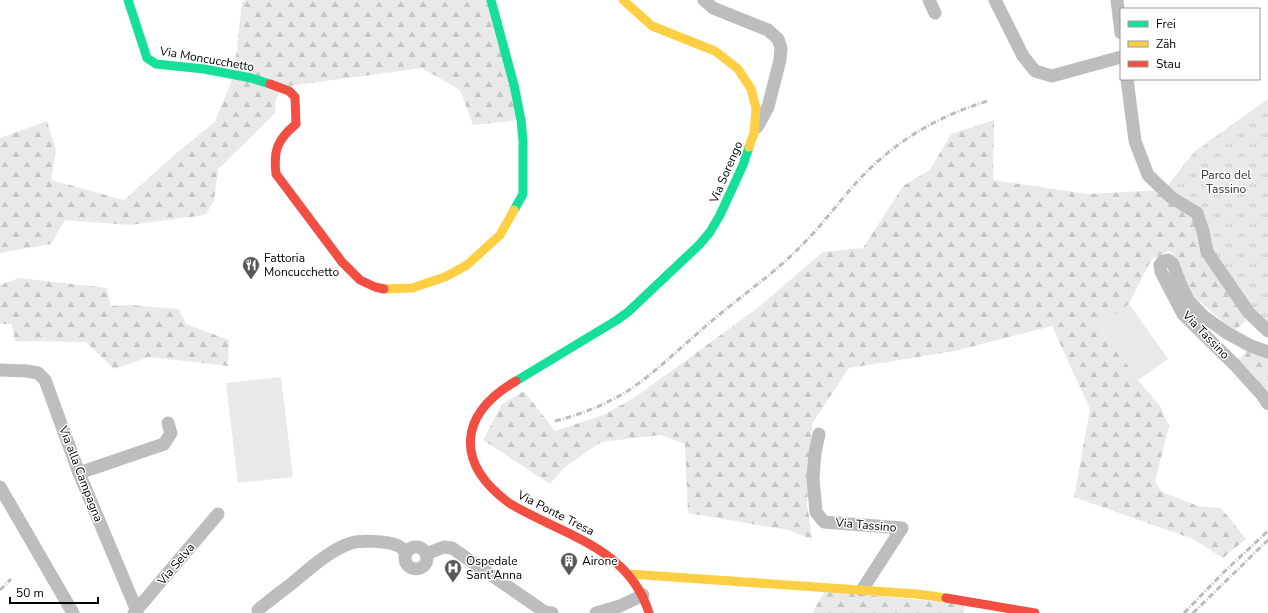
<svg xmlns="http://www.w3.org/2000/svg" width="1268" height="613" viewBox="0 0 1268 613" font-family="'Nunito Sans',sans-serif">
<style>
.forest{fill:url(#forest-firs)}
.park{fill:url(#park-tufts)}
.pitch{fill:#e9e9e9}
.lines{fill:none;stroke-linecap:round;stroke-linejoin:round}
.street{stroke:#bdbdbd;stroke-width:13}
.fast{stroke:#16e098;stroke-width:9}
.slow{stroke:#ffcf43;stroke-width:9}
.jam{stroke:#f24e42;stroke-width:9}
.rail{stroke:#bdbdbd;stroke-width:3;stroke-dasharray:6 2 1 2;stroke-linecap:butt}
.labels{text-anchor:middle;stroke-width:3;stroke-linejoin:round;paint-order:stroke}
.street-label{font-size:12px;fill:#000;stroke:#fff}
.park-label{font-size:12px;fill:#2e2e2e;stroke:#fff}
.poi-label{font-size:12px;fill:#000;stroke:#fff;text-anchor:start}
</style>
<defs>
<pattern id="forest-firs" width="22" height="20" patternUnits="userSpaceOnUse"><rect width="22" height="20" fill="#e9e9e9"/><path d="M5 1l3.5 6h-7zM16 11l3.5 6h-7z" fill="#c6c6c6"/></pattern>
<pattern id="park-tufts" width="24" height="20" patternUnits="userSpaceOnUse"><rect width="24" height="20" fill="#e9e9e9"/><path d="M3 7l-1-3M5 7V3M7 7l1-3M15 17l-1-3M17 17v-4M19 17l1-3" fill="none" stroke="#c6c6c6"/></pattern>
</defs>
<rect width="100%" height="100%" fill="#fff"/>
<g class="forest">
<polygon points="246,0 491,0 521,120 473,125 460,90 422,68 281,87 275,103 275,113 218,169 214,201 205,215 130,225 65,220 51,244 0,253 0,138 47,121 56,150 51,180 124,200 180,150 215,122 234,75 242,2"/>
<polygon points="994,120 993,180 1087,194 1164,190 1197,213 1215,270 1246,321 1234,331 1190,293 1170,250 1151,260 1129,304 1099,325 1138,380 1160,406 1169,426 1155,482 1162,492 1198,506 1221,508 1246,539 1223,558 1193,539 1074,497 1090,409 1052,326 955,351 849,368 812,424 807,507 809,516 812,539 788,530 688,513 685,444 661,435 601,442 565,467 550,484 483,440 502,404 524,391 555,431 603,415 634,398 755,310 823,252 863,248 903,186 930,170 951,134"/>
<polygon points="19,278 107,288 111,306 130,305 179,309 186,324 229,340 228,366 149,357 114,369 86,342 15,341 12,324 0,324 0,285"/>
<polygon points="1251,346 1268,352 1268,404 1234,364"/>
<polygon points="825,591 965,604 963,613 812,613"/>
</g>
<polygon class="park" points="1268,99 1268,331 1217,267 1197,213 1164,190 1194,152"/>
<g class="pitch">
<polygon points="1129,304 1168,359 1138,380 1099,325"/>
<polygon points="281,377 293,477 238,483 226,383"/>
</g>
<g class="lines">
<g class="street">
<polyline points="704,0 713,8 768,30 778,39 781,48 780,60 768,107 757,127"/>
<polyline points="929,0 935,13"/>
<polyline points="995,0 1023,56 1035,71 1052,76 1121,57"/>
<polyline points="1117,0 1121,33"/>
<polyline points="1127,79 1135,141 1148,175 1172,198 1197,213 1203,231 1207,252 1249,313 1268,331"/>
<polyline points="1268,352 1251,346 1227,333 1203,316 1188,300 1178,279 1173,264 1168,260 1163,261 1160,265 1161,272 1183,314 1234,364 1262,395 1268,404"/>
<polyline points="0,370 27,371 38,373 45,380 79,473 137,611"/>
<polyline points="819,434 815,453 813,478 816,512 824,522 902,528 862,590"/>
<polyline points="79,473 164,444 171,433 168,423"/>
<polyline points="0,487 73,613"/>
<circle cx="416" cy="558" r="11"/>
<polyline points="426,554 444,547 452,548 545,612 552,613"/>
<path d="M258 610C269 601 279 593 290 585 307 571 329 550 351 543 361 540 386 541 396 545 400 546 403 549 406 552"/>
<polyline points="134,613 218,514"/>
<polyline points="596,613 620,606 643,595"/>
</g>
<g class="fast">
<polyline points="128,0 147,58 156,64 204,69 251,78 270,84"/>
<polyline points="491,0 514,85 521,120 523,141 523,194 514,210"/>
<polyline points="516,381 617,320 628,312 699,245 710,232 720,215 743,165 749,147"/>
</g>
<g class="slow">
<polyline points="623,0 652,26 715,51 738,69 751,89 756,108 754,133 749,147"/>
<polyline points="384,289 412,288 445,277 467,265 500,235 514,210"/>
<polyline points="629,574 917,594 946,598"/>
</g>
<g class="jam">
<path d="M270 84 289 91 295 97 296 124C278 139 273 150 276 174L342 262 360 280 375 287 384 289"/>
<path d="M516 381C458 415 455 463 509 503 562 535 629 547 649 613"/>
<polyline points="946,598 1035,613"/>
</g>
<g class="rail">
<path d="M555 421C582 414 608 404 632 388 644 380 654 371 665 362 683 346 701 330 720 314 748 291 778 270 803 244 822 225 838 203 856 183 892 143 937 116 988 101"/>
<polyline points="0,590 11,579"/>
<polyline points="1184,613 1225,571 1268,531"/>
<polyline points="1193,613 1268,540"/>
</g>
</g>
<defs>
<symbol id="restaurant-pin" viewBox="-11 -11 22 30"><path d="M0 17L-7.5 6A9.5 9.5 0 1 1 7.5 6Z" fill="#595959" stroke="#fff"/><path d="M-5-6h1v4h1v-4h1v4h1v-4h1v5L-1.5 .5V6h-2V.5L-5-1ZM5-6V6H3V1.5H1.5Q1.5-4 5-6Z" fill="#fff"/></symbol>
<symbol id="building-pin" viewBox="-11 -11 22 30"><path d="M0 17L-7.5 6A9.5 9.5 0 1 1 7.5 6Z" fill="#595959" stroke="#fff"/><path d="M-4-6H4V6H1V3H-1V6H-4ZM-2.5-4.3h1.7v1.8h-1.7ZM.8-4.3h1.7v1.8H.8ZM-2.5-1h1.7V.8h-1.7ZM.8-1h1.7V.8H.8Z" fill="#fff"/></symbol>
<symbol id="hospital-pin" viewBox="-11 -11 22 30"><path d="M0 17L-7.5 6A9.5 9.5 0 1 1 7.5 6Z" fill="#595959" stroke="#fff"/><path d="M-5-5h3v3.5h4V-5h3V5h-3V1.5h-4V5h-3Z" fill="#fff"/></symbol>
</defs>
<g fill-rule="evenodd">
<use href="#restaurant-pin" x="241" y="255" width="20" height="27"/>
<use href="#building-pin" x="559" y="551" width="20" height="27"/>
<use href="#hospital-pin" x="443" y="558" width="20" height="27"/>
</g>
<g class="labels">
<g class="street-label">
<text transform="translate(207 59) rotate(10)" y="4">Via Moncucchetto</text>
<text transform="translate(726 172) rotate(-67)" y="4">Via Sorengo</text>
<text transform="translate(1206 335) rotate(46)" y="4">Via Tassino</text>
<text transform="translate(81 474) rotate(69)" y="4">Via alla Campagna</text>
<text transform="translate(556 513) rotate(27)" y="4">Via Ponte Tresa</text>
<text transform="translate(866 525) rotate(5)" y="4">Via Tassino</text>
<text transform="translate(176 564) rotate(-50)" y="4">Via Selva</text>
</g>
<g class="park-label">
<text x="1226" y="179">Parco del<tspan x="1226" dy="14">Tassino</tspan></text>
</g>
<g class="poi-label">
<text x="264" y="262">Fattoria<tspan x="264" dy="14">Moncucchetto</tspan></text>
<text x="466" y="565">Ospedale<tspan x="466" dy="14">Sant'Anna</tspan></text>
<text x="582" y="565">Airone</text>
</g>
</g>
<rect x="1120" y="8" width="140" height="72" fill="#ffffff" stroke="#999999"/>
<rect x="1128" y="21" width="20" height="6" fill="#16e098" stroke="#999999"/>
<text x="1156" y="28" font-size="12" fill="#000000">Frei</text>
<rect x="1128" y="41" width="20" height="6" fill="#ffcf43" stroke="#999999"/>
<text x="1156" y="48" font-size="12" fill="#000000">Zäh</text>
<rect x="1128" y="61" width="20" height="6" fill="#f24e42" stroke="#999999"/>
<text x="1156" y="68" font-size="12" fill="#000000">Stau</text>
<path d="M10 597v6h88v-6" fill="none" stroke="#000000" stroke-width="2"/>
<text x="16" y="597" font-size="12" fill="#000000" stroke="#ffffff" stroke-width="3" paint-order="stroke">50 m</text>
</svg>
